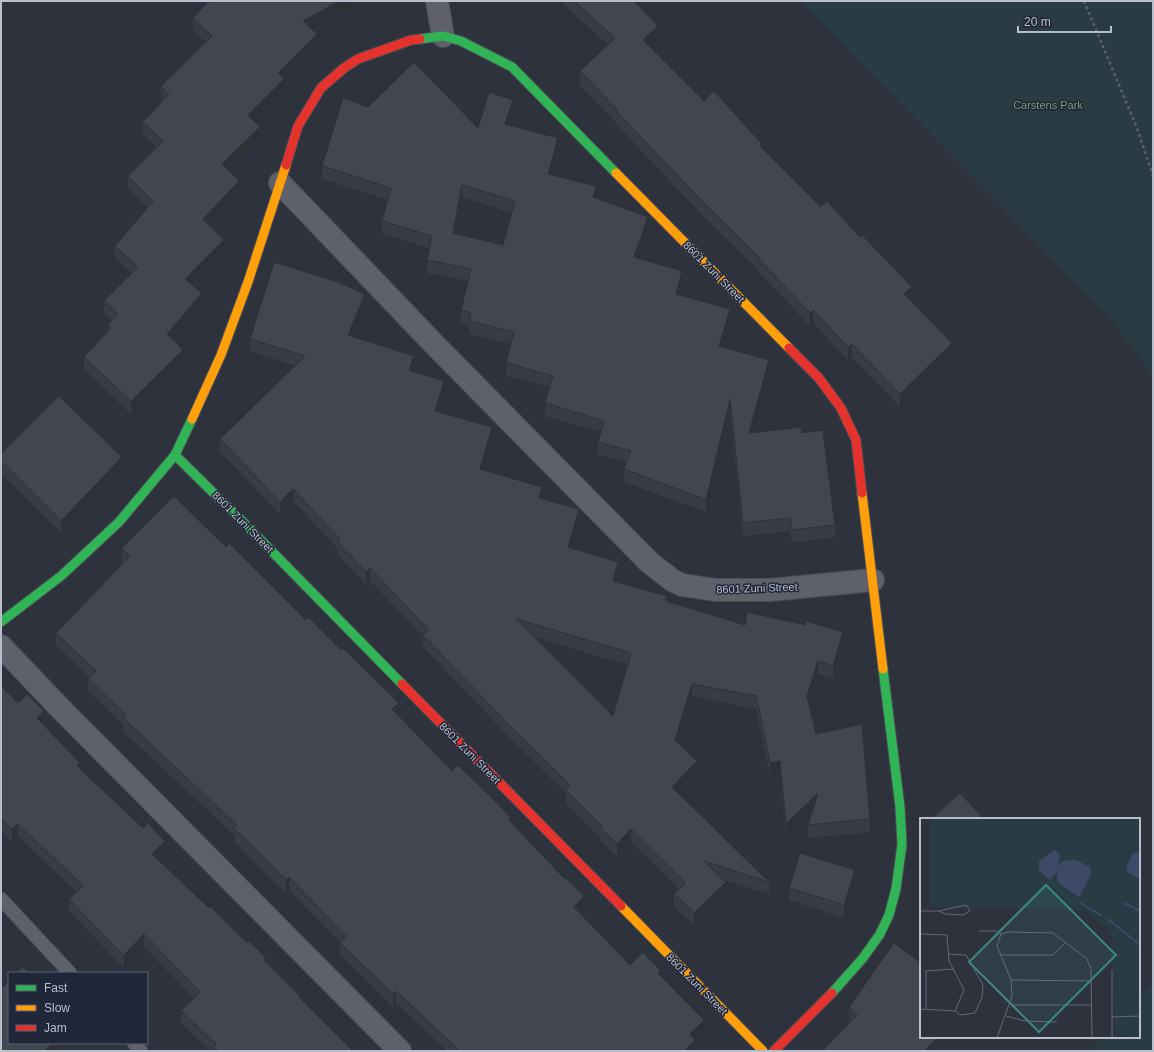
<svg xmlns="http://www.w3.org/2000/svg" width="1154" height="1052" viewBox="0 0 1154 1052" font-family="Arial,sans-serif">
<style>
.green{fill:#2a3c43}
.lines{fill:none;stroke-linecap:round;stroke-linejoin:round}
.lane-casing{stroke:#4a4d55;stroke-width:15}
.street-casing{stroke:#4a4d55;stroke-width:24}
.fast-casing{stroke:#4a4d55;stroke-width:11}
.slow-casing{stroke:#4a4d55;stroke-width:11}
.jam-casing{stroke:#4a4d55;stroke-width:11}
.path{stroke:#5b6066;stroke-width:2.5;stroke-dasharray:3 3;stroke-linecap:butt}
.lane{stroke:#5e616a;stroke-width:13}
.street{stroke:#5e616a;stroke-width:22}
.fast{stroke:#30b455;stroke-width:9}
.slow{stroke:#ff9f0a;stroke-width:9}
.jam{stroke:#e5322d;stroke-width:9}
.wall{fill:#383c44;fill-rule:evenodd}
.shaded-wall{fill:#2e3137}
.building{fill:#41464f;stroke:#2e3137;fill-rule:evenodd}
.labels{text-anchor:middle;stroke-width:3;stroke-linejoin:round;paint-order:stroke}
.park-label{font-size:11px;fill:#709d7f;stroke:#202738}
.street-label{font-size:11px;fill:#b9becc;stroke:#202738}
.inset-river{fill:none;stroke:#3c4a67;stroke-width:2}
.inset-road{fill:none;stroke:#656a76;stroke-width:1}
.view{fill:#3a8886;fill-opacity:0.15;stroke:#3a8886;stroke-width:2}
.inset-edge{fill:none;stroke:#b9becc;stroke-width:2}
</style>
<rect width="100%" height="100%" fill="#2d323d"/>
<g class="green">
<polygon points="800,1 1153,1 1153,376 1107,314"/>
<polygon points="1153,983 1153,1051 1090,1051 1103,1037 1139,1037 1139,998"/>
</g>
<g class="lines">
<defs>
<g id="lane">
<polyline points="1,899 70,973"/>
<polyline points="134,1043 141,1051"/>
</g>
<g id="street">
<polyline points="437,1 443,36"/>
<polyline points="280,183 433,343 649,562 672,580 682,585 716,590 770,590 873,580"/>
<polyline points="1,646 58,706 400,1051"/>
</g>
<g id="fast">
<polyline points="420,39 443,36 461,41 512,67 616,173"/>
<polyline points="175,455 246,525 402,684"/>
<polyline points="1,622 61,576 119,522 175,455 192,419"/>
<polyline points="832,993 863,958 880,934 889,915 896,889 902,844 900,807 883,669"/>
</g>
<g id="slow">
<polyline points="616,173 789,348"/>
<polyline points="192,419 221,355 248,282 286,165"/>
<polyline points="862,493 883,669"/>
<polyline points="621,906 763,1051"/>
</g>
<g id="jam">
<polyline points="286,165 298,126 321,88 344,68 358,59 411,40 420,39"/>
<polyline points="789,348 818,377 841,408 856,440 862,493"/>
<polyline points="402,684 621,906"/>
<polyline points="774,1051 832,993"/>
</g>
</defs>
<use href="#lane" class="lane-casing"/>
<use href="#street" class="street-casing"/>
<use href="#fast" class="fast-casing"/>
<use href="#slow" class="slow-casing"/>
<use href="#jam" class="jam-casing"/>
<polyline class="path" points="1084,1 1137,128 1153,176"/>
<use href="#lane" class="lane"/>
<use href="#street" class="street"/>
<use href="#fast" class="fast"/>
<use href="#slow" class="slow"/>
<use href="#jam" class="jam"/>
</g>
<g class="wall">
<polygon points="209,1 361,1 311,29 317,47 284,79 284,91 254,121 260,139 228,170 239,194 209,225 224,253 192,285 202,306 172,340 183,362 131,414 84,369 84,357 108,331 108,325 112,321 104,313 104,301 132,274 115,258 115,246 147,208 128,188 128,176 157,148 143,134 143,122 163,100 161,98 161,86 205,42 193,30 193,18"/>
<polygon points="560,1 634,1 658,40 650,47 704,101 762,148 912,300 911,301 952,357 900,407 852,357 848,360 813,323 810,326 757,270 757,269 704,217 617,125 617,124 580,85 580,71 608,45"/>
<path d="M368 107 478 128 513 112 509 125 558 151 551 174 596 198 648 230 638 258 682 283 679 295 730 321 722 347 769 372 752 433H802L835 525V537L792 543 790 531 743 536 730 411 706 512 624 482V469L627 462 598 454V442L601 432 545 416V403L550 387 506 376V363L511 344 469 334V325L461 323V310L468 281 427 273V260L430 248 382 234V221L388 200 322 179V166ZM462 197 512 213 503 245 455 233Z"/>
<path d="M365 306 353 336 414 368 413 371 444 394 439 412 492 439 483 470 542 499 579 522 572 548 618 575 616 582 667 601 745 625 843 644 833 678 818 674 809 704 816 734 870 819V832L808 838V825L813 811 786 837 780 773 770 776 756 709 692 696 678 743 697 774 678 793 769 882V894L724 880 726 894 694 926 674 906V894L679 889 631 842 617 857 600 840V837L566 803V793L509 737 423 647V636L370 581 366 584 337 554V548L293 501 280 514 220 452V439L296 366 250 351V339ZM534 637 627 665 613 716Z"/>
<polygon points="1,454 122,470 61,533 1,473"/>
<polygon points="122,548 399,715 452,771 510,821 584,909 580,913 630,965 660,976 704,1032 695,1041 695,1051 447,1051 396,1003 393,1007 340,955 340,942 289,890 286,893 234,841 234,835 123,731 123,725 88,691 88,678 89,677 56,645 56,633 124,563 122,561"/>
<polygon points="1,686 18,703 44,723 43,724 80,768 165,854 159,860 266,962 300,998 353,1051 210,1051 181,1023 181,1011 194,998 144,947 124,968 114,958 69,911 69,899 76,892 18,836 12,842 1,831"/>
<polygon points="855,883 844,918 789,900 789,888"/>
<polygon points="849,1007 921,1037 949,1037 936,1051 822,1051 851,1021 849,1020"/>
</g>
<g class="shaded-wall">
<polygon points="339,1 361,1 303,34 303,21"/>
<polygon points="658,26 658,40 643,54 643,40"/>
<polygon points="317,34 317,47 284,79 284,91 248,127 248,115 278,73"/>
<polygon points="513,100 513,112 505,136 505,124"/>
<polygon points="260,127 260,139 222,177 222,164"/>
<polygon points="558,138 558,151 548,186 548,174"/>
<polygon points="239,181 239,194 203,231 203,219"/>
<polygon points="462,185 462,197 453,245 453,233"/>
<polygon points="596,186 596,199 593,197"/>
<polygon points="648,217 648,230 634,270 634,257"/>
<polygon points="224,240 224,253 185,291 185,279"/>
<polygon points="682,271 682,283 676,306 676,294"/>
<polygon points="912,287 912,300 904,307 904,294"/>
<polygon points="202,293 202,306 167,346 167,334"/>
<polygon points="365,294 365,306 348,347 348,335"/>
<polygon points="730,309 730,321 719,359 719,346"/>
<polygon points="813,310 813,323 810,326 810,313"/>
<polygon points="952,343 952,357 900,407 900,394"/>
<polygon points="852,344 852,357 848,360 848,347"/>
<polygon points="183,350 183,362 131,414 131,401"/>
<polygon points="414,356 414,368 409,382 409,370"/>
<polygon points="769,360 769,372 749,445 749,433"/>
<polygon points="444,381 444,394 435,423 435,411"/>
<polygon points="730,399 730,411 706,512 706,500"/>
<polygon points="492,427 492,439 480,482 480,469"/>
<polygon points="122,457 122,470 61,533 61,521"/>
<polygon points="542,487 542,500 539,498"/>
<polygon points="293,489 293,501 280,514 280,502"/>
<polygon points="579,509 579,522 568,560 568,547"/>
<polygon points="618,562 618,575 613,593 613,581"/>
<polygon points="370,568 370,581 366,584 366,572"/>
<polygon points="843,632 843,644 833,678 833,666"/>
<polygon points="818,661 818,674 807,709 807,696"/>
<polygon points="692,684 692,696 675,753 675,740"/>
<polygon points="399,703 399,715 392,722 392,709"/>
<polygon points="44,711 44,723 37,731 37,718"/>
<polygon points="697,761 697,774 672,799 672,787"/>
<polygon points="780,761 780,773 770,776 770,763"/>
<polygon points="80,763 80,776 77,766"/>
<polygon points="818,793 818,806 786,837 786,824"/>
<polygon points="18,824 18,836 12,842 12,829"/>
<polygon points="631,829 631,842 617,857 617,844"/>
<polygon points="165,841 165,854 152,866 152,854"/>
<polygon points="855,870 855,883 844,918 844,905"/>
<polygon points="289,877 289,890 286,893 286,880"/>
<polygon points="726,882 726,894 694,926 694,913"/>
<polygon points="584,896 584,909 574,919 574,907"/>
<polygon points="144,934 144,947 124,968 124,955"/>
<polygon points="396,991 396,1003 393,1007 393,994"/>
<polygon points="704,1020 704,1032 695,1041 695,1051 684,1051 690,1034"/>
<polygon points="938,1037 949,1037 936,1051 924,1051"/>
<polygon points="53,1043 67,1043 58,1051 44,1051"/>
</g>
<g class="building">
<polygon points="209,1 339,1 303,21 317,34 278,73 284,79 248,115 260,127 222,164 239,181 203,219 224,240 185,279 202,293 167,334 183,350 131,401 84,357 111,328 108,325 118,314 104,301 138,267 115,246 153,201 128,176 163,141 143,122 169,94 161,86 212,36 193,18"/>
<polygon points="574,1 634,1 658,26 643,40 704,101 714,91 762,144 760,146 821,207 827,201 860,237 862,235 912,287 904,294 952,343 900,394 852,344 848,347 813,310 810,313 757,257 760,258 704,203 617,112 618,111 580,71 615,38"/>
<path d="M414 62 478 128 489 92 513 100 505 124 558 138 548 174 596 186 593 197 648 217 634 257 682 271 676 294 730 309 719 346 769 360 749 433 801 427 802 433 823 430 835 525 792 530 790 518 743 523 730 399 706 500 624 469 631 451 598 442 604 421 545 403 553 376 506 363 514 332 469 321 471 313 461 310 471 269 427 260 432 236 382 221 391 188 322 166 343 98 368 107ZM462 185 515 201 503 245 453 233Z"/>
<path d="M274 262 338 282 365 294 348 335 414 356 409 370 444 381 435 411 492 427 480 469 542 487 539 498 579 509 568 547 618 562 613 581 667 596 666 601 745 625 747 612 805 625 806 621 843 632 833 666 818 661 807 696 816 734 862 724 870 819 808 825 818 793 786 824 780 761 770 763 756 696 692 684 675 740 697 761 672 787 769 882 704 861 726 882 694 913 674 894 686 883 631 829 617 844 600 828 602 826 566 790 570 785 509 725 423 635 428 629 370 568 366 572 337 541 340 539 293 489 280 502 220 439 305 356 250 339ZM516 619 631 653 613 716Z"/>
<polygon points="59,396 122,457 61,521 1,461 1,454"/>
<polygon points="174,496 226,547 229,543 306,620 308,617 341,650 343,648 399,703 392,709 452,771 458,765 494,800 510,817 508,819 565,879 566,878 584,896 574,907 630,965 643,952 660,970 658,973 704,1020 690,1034 695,1040 684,1051 671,1051 670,1050 669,1051 460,1051 396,991 393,994 340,943 346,936 289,877 286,880 234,828 237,825 123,718 126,715 88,678 96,671 56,633 130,556 122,548"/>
<polygon points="1,686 18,703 27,694 44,711 37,718 80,763 77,766 143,828 148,823 165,841 152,854 209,908 210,906 247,943 249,941 266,958 264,960 300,996 299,997 353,1051 218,1051 214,1047 216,1044 181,1011 200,992 144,934 124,955 114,946 69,899 83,886 18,824 12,829 1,818"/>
<polygon points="960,793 984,819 931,819"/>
<polygon points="800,853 855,870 844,905 789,888"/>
<polygon points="894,943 921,963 921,1037 938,1037 924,1051 822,1051 857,1015 849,1007"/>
<polygon points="23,967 29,973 17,973"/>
<polygon points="9,981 9,1043 53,1043 44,1051 1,1051 1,989"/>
<polygon points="366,1049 368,1051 364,1051"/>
</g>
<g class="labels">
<g class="park-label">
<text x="1048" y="109">Carstens Park</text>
</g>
<g class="street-label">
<text transform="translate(714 272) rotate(45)" y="4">8601 Zuni Street</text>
<text transform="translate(243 522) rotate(45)" y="4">8601 Zuni Street</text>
<text transform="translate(757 588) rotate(-2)" y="4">8601 Zuni Street</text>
<text transform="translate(470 753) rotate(45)" y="4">8601 Zuni Street</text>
<text transform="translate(697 984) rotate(45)" y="4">8601 Zuni Street</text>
</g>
</g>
<g transform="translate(920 818)">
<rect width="220" height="220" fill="#2d323d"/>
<path d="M10 0H220V220L195 216 191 113 166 94 144 91 10 89Z" fill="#2a3c43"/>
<path d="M135 32 140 37 138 49 142 43 156 42 170 49 171 56 160 78 158 79 140 66 137 62V54L130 62 119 53V43ZM220 34V60H218L207 54V47L213 35Z" fill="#3c4a67"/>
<path class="inset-river" d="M160 85 182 98M204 85 220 93M188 101 220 127"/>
<path class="inset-road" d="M0 93H19L46 87 50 93 43 97 25 96 19 93M59 113H76L81 116M0 116 27 117 29 143 44 172 35 193 0 191M28 136 46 137 63 167 62 179 55 195 40 197 35 193M80 137H133L146 124M91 162 171 163M91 187H172M6 191V153L34 151M86 198 105 203 137 204M192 199 220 198M77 220 92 178 91 162 77 128 81 116 88 114 133 115 166 140 171 150 172 220M114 220H129M192 220V152"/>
<path class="view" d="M126 67 196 137 119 214 49 144Z"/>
<rect width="220" height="220" class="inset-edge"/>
</g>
<rect width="1154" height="1052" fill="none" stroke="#b9becc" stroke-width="4"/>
<rect x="8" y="972" width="140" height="72" fill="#202738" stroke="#5d6373"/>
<rect x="16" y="985" width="20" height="6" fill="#30b455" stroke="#5d6373"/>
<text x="44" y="992" font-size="12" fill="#b9becc">Fast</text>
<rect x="16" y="1005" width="20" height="6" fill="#ff9f0a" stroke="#5d6373"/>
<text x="44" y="1012" font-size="12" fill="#b9becc">Slow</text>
<rect x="16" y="1025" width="20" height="6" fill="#e5322d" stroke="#5d6373"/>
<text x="44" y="1032" font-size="12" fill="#b9becc">Jam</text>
<path d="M1018 26v6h93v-6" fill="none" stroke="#b9becc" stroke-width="2"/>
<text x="1024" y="26" font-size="12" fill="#b9becc" stroke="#202738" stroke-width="3" paint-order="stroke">20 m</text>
</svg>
